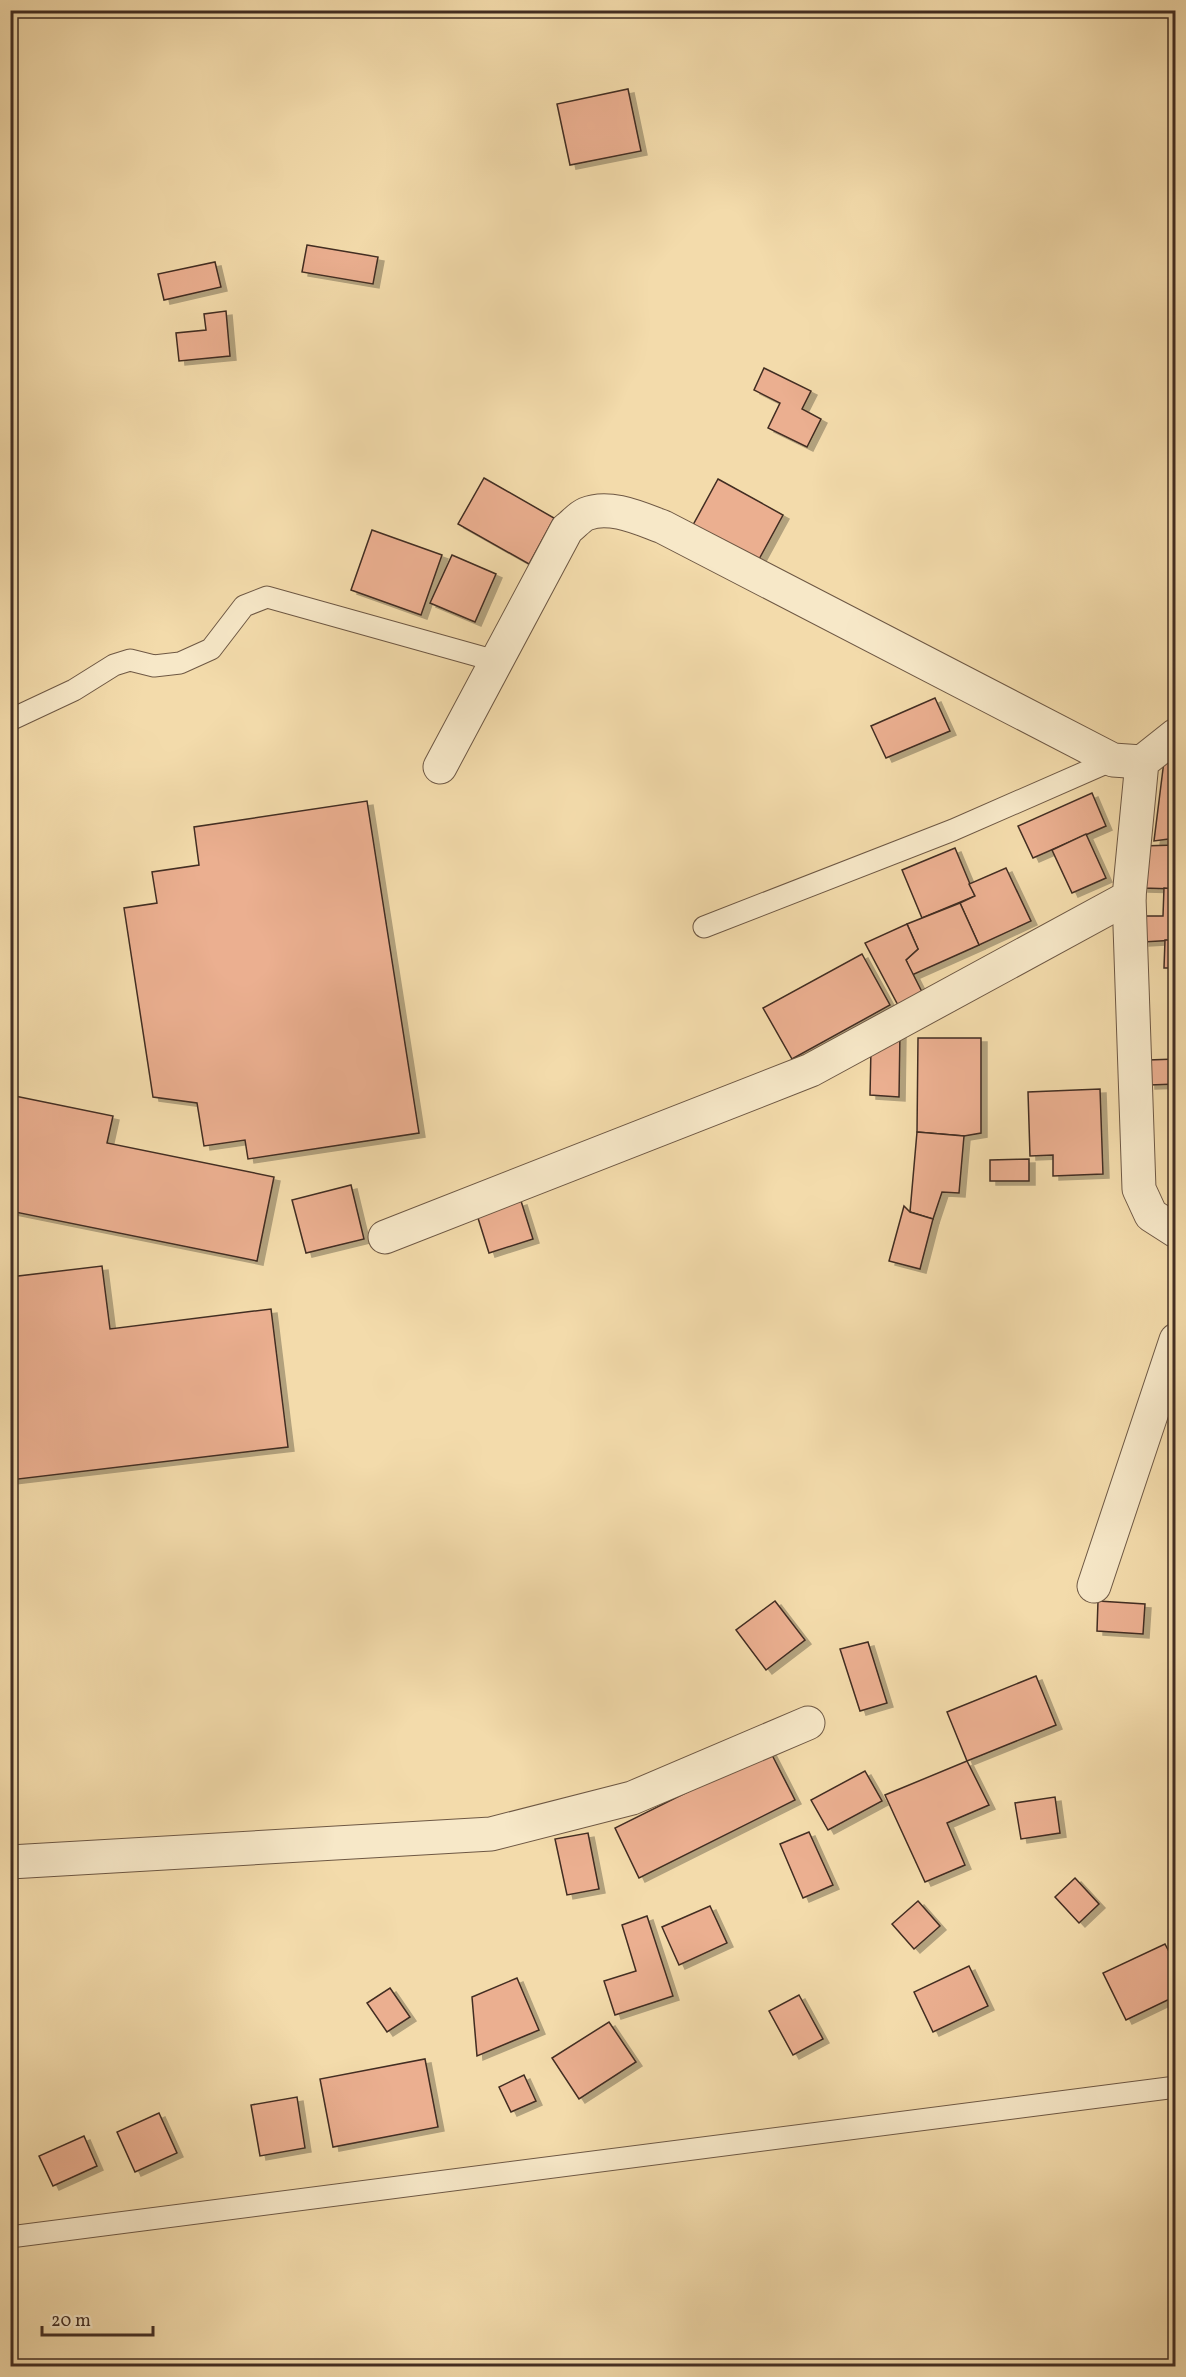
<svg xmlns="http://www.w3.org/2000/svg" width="1186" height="2377" viewBox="0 0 1186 2377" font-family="Vollkorn,serif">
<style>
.building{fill:#ebaf90;stroke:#422d22;stroke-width:1.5;filter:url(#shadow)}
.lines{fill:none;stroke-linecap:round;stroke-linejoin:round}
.service-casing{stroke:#6e5844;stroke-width:23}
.minor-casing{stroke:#6e5844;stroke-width:35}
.service{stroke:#f7e8c8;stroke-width:21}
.minor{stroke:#f7e8c8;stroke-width:33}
</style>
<defs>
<filter id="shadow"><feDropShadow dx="6" dy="4" stdDeviation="0" flood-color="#0004"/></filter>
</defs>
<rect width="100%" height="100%" fill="#f3dbab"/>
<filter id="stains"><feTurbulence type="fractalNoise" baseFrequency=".00333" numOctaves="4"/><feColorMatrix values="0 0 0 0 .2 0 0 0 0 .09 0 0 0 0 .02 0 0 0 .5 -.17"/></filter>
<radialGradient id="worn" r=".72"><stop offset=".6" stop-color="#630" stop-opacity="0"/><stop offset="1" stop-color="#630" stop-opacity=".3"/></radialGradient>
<g class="building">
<polygon points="628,89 641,151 570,165 557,104"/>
<polygon points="307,245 378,257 373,284 302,272"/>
<polygon points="215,262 221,287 164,300 158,274"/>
<polygon points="226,311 230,356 179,361 176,333 206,330 204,314"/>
<polygon points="764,368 811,391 802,409 821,419 807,447 768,428 780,403 754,390"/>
<polygon points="484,478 554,518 529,564 458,524"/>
<polygon points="718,479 783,515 758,561 693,525"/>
<polygon points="372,530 442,555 421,615 351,590"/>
<polygon points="452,555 496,574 475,622 430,603"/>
<polygon points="935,698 950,731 886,758 871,726"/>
<polygon points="1176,756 1176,838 1154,841 1164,761"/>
<polygon points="1092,793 1106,826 1033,858 1018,826"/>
<polygon points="367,801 419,1133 248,1159 245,1140 204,1146 197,1103 153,1097 124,908 157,903 152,872 199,865 194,827"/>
<polygon points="1086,834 1106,878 1072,893 1052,850"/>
<polygon points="1176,845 1176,889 1142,888 1141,846"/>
<polygon points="955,848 975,896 922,918 902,870"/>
<polygon points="1006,868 1031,921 979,945 960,903 975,896 969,884"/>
<polygon points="1164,888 1176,889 1176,940 1143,942 1143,916 1163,916"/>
<polygon points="960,903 979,945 912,975 906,960 918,949 907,924"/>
<polygon points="907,924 918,949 906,960 923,994 899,1007 865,943"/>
<polygon points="1165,940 1176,940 1176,968 1164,968"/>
<polygon points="862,954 890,1005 792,1059 763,1008"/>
<polygon points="900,1032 899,1097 870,1095 871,1048"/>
<polygon points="918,1038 981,1038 981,1133 964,1136 917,1132"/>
<polygon points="1176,1059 1176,1084 1149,1085 1148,1060"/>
<polygon points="1100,1089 1103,1174 1053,1176 1053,1155 1030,1156 1028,1092"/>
<polygon points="10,1095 113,1116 107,1143 274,1177 257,1261 10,1211"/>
<polygon points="917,1132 964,1136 959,1193 942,1192 933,1219 910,1212"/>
<polygon points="1029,1159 1029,1181 990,1181 990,1160"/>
<polygon points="351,1185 364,1239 306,1253 292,1200"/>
<polygon points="521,1201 533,1239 489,1253 477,1215"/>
<polygon points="904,1206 910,1212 933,1219 920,1269 889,1261"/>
<polygon points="102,1266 110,1329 271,1309 288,1447 10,1480 10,1277"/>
<polygon points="775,1601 805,1640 766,1670 736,1630"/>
<polygon points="1098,1601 1145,1604 1143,1634 1097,1631"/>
<polygon points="868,1642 887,1703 860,1711 840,1649"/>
<polygon points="1036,1676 1056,1725 967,1761 947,1712"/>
<polygon points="770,1751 795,1800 639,1878 615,1828"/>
<polygon points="967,1761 989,1805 947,1823 965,1865 925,1882 885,1795"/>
<polygon points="865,1771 882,1801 828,1830 811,1800"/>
<polygon points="1055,1797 1060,1833 1021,1839 1015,1803"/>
<polygon points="809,1832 833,1885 803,1898 780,1844"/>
<polygon points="588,1833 599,1889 567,1895 555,1839"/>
<polygon points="1075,1878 1099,1904 1079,1923 1055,1897"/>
<polygon points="918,1901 940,1926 914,1949 892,1924"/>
<polygon points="710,1906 727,1943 679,1965 662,1927"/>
<polygon points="647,1916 673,1996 615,2015 604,1981 636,1971 622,1925"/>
<polygon points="1165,1944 1176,1965 1176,1996 1126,2020 1103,1973"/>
<polygon points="969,1966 988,2006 933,2032 914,1992"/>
<polygon points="517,1978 539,2030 477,2056 472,1997"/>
<polygon points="390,1988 410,2017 387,2032 367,2003"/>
<polygon points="799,1995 823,2039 793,2055 769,2011"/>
<polygon points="609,2022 636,2062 579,2099 552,2058"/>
<polygon points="425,2059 438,2127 333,2147 320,2079"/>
<polygon points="524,2075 536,2101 511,2112 499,2087"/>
<polygon points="297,2097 305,2148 260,2156 251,2105"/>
<polygon points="159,2113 177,2153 135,2172 117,2132"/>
<polygon points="84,2136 97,2166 53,2186 39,2156"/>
</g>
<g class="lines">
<defs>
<g id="service">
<polyline points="10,720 74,690 114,665 130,660 154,666 180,663 211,649 244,606 267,597 496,661"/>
<polyline points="704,927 953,830 1113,760"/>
<polyline points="10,2237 1176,2087"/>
</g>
<g id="minor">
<path d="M440 767 567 529C573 525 579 517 586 514 610 504 641 519 663 527L1113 760 1142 762"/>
<polyline points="1129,897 1139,1189 1151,1215 1176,1231"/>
<polyline points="385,1237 811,1070 1129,897 1142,762 1176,735"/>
<polyline points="1094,1586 1176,1340"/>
<polyline points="10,1862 491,1834 632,1798 808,1723"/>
</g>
</defs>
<use href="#service" class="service-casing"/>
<use href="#minor" class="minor-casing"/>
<use href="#service" class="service"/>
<use href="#minor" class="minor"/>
</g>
<rect width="1186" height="2377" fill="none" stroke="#f3dbab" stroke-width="36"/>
<rect x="12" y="12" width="1162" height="2353" fill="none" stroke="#422d22" stroke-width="3"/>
<rect x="18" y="18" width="1150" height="2341" fill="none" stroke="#422d22" stroke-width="1.5"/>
<path d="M42 2326v9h111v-9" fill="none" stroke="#422d22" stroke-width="3"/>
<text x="51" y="2326" font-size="18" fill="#422d22" stroke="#f7e8c8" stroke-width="4.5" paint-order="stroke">20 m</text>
<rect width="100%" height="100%" filter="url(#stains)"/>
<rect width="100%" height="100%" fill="url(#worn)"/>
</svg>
